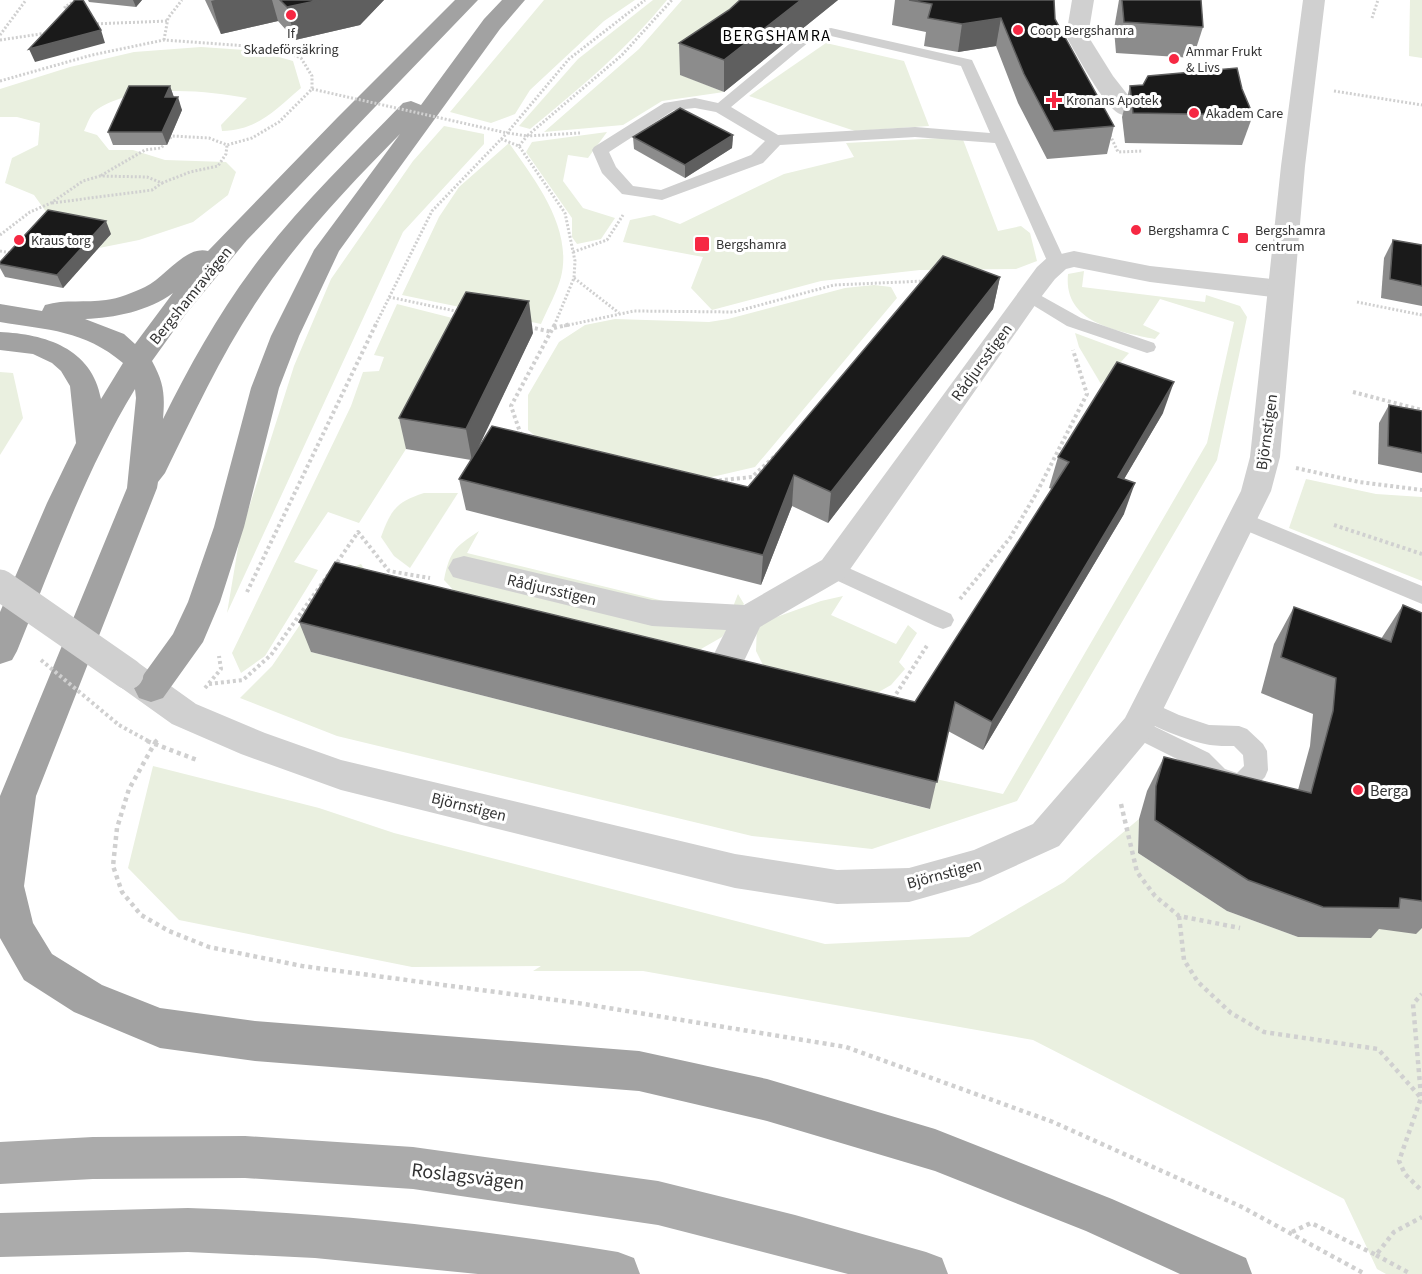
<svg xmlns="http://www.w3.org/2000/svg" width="1422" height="1274" viewBox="0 0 1422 1274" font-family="'Source Sans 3',sans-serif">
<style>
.green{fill:#eaf0e0}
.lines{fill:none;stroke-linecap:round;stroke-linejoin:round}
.path-far2{stroke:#d0d0d0;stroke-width:3;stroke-dasharray:2 2;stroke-linecap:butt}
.path-far1{stroke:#d0d0d0;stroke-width:4;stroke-dasharray:3 3;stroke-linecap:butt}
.path{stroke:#d0d0d0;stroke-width:4.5;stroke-dasharray:4 4;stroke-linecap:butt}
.service{fill:#d0d0d0;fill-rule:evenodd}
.pedestrian{fill:#d0d0d0;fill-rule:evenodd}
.minor{fill:#d0d0d0;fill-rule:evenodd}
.tertiary{fill:#d0d0d0;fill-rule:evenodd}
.primary{fill:#ababab;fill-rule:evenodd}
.trunk{fill:#a2a2a2;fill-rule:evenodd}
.path-bridge-far1{stroke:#d0d0d0;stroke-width:3;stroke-dasharray:2 2;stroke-linecap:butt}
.path-bridge{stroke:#d0d0d0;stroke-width:4;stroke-dasharray:3 3;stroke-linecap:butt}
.minor-bridge{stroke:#d0d0d0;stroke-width:31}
.wall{fill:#8c8c8c}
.shaded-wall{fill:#5f5f5f}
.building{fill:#1a1a1a;stroke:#5f5f5f;stroke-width:1.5}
.poi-dot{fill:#f62843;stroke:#fff;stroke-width:2}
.labels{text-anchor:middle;stroke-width:6;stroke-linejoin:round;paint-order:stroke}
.far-poi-label{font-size:14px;fill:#333;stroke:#fff;text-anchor:start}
.far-quarter-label{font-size:16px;letter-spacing:1.5px;fill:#000;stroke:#fff}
.street-label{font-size:16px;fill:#333;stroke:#fff}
.poi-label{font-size:16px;fill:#333;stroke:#fff;text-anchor:start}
.near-street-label{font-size:20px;fill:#333;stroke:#fff}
</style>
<rect width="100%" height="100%" fill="#fff"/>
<g class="green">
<polygon points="544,0 635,0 604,21 530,90 515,114 491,123 450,112"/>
<path d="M653 0H667C627 49 579 89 530 129L519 126 578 59Z"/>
<polygon points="682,0 768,0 681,75 724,92 662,101 623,125 544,132 639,49"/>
<polygon points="1410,0 1422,0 1422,58 1409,56"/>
<polygon points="826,43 904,61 929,126 855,131 749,96"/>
<path d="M201 47 258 51 293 61 301 88C275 110 258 130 222 131L221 125 247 98C204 90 133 83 95 111 90 115 87 125 84 131L97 135 109 150H133L165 160 226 162 236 172 228 195 193 222 139 240 99 248 111 234 54 223 34 195 5 183 12 158 38 145 40 123 17 117H0V89L70 67 134 52Z"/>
<polygon points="444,126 484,134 484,144 403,232 227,613 240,536 294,366 331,279 413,161"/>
<polygon points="607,132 588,158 568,155 563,181 583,208 615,218 601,239 577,244 572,237 572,218 526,152 532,142"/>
<polygon points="962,137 998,231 1021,226 1030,233 1037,261 1016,269 920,270 821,281 712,310 691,288 703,257 623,242 630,220 654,215 680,224 784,174 854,157 846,143"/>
<path d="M509 143C535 180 573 228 561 277 557 292 548 308 541 324L402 295 439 217 459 187Z"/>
<path d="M1084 271 1082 287 1205 302 1206 295 1240 306 1247 317 1217 460 1017 801 872 849 752 836 337 736 240 698 272 666 333 576 361 564 385 602 311 652 929 809 936 779 1003 794 1207 443 1234 322 1160 299 1143 325 1160 333 1155 339C1117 331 1063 323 1068 274Z"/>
<polygon points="874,285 891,287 897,298 755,467 699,480 540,440 528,430 528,395 559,342 585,325 615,319 709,322 728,319 845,288"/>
<polygon points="397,304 472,323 406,449 359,523 328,512 294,562 318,570 265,656 241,673 232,653 351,406 363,372 379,371 384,357 374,355"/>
<polygon points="1075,333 1129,353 1101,384 1079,347"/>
<polygon points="0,372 13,373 23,418 0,455"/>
<polygon points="1306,479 1376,494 1422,497 1422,581 1289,528"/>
<path d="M424 493H458L410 568 394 556 381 537C391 510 396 502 424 493Z"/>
<path d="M479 531 467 553 729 617 738 594 744 604 722 637 694 653 456 593 444 580C450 551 454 548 479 531Z"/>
<polygon points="843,596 831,615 896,644 908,625 917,633 899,662 905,669 891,685 870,697 767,673 756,651 757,624 821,601"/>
<polygon points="153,766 319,808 394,833 825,944 969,937 1064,882 1139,819 1138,853 1227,911 1298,937 1370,938 1372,929 1422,904 1422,1274 1386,1274 1377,1269 1344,1199 1033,1040 643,971 533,971 541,966 412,967 179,920 128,868"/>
</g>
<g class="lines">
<g class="path-far2">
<polyline points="70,10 65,7 76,0"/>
<polyline points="1372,18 1378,0"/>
<polyline points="93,24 167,21"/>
<polyline points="0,35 26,0"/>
<polyline points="0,40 47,33"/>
<polyline points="164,40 168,18 182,0"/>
<polyline points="0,81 92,55 164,40 275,48 301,58 312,76 312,89 279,122 252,138 227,145 209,138 172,136 161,148 145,150 100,176"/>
<polyline points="1334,91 1422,105"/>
<polyline points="508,133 527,136 622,55 672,0"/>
<polyline points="1110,135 1118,152 1143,151"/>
<polyline points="501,139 519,146 565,213 575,261 574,278 554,326"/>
<polyline points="519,146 527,136 580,133"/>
<polyline points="52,203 152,190 162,183"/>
<polyline points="0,235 30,212 51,203 83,181 100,176 147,177 162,183 190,172 218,166 226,154 227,145"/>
<polyline points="0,251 11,253"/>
<polyline points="573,252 607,240 623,215"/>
<polyline points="574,278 619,313"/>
<polyline points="389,297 460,312"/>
<polyline points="1357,302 1422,315"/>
<polyline points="375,326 432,211 507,133 569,59 645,0"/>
<polyline points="564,326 634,311 734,312 834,285 925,281"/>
</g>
<g class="path-far1">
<polyline points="529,327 552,332"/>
<polyline points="554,328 571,324"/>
<polyline points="1353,392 1422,410"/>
<polyline points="521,435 511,406 555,324"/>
<polyline points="1296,468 1359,482 1422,490"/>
<polyline points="713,481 752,477 777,454"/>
<polyline points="1334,525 1422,554"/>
<polyline points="334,567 358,532 389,571 430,578"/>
<polyline points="247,592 376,324"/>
<polyline points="960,599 1010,538 1036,494 1087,394 1073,350"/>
<polyline points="209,684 243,680 271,655 328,575"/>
<polyline points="205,688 221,669 219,656"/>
<polyline points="893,699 928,644"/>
<polyline points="119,725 150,742"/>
<polyline points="155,742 158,739"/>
</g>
<g class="path">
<polyline points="147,741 197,760"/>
<polyline points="156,741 129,789 117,828 113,866 122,892 141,915 169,931 209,947 302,966 578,1003 846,1047 1053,1122 1242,1207 1365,1274"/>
<polyline points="1121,804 1137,872 1155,896 1179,916 1240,928"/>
<polyline points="1179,916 1184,960 1198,982 1231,1013 1264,1032 1378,1049 1421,1098 1399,1161 1405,1174 1422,1191"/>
<polyline points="1421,1096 1413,1004 1422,994"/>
<polyline points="1292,1232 1311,1223 1376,1255 1394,1232 1422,1217"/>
<polyline points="1376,1255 1411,1274"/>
</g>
<g class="service">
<path d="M831 28 972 60 1066 263 1063 267H1051L1048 263 995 143 915 137 780 145 763 163 662 200 622 194 602 173 592 150 594 147 664 103 695 98 718 103 800 35ZM831 36 961 66 990 133 915 127 778 135 731 107 810 41ZM695 108 716 112 765 141 751 155 661 190 633 186 616 167 609 152 674 110Z"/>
<polygon points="1029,289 1081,318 1154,343 1156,347 1154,351 1147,353 1067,326 1023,299 1020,295 1023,291"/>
<polygon points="1242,512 1422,586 1422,604 1235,526 1231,520 1235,514"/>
<polygon points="833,561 951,614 954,620 951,626 943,629 935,626 825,575 822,569 825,563"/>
<path d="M1146 700 1179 715 1209 725 1239 726 1247 729 1263 744 1267 751 1268 770 1265 777 1250 792 1241 796 1207 783 1193 767 1129 735 1125 728 1129 721 1137 718 1209 753 1225 769 1237 773 1244 766 1243 755 1234 746C1226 746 1217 746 1210 745 1192 742 1142 725 1134 710L1138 703Z"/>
</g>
<path class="pedestrian" d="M1072 0H1094L1088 36 1113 76 1138 108 1134 113C1129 114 1125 116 1120 114 1105 108 1075 52 1066 36Z"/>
<polygon class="minor" points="1074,251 1150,266 1281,280 1290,283 1294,289 1290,295 1281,298 1150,282 1074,267 1066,269 1055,279 1038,301 844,578 760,627 737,676 725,680 713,676 708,666 726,630 652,626 464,580 453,577 448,568 453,559 464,556 652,600 744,605 822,560 1037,267 1048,257"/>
<polygon class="tertiary" points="1303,0 1325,0 1305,166 1280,457 1271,491 1149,738 1059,846 980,882 909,902 837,904 735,888 341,790 241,754 172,724 116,684 111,674 116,664 128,660 140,664 196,704 265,733 341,760 735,854 837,870 909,868 974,850 1033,824 1125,718 1241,491 1250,457 1281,166"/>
<g class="primary">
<polygon points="245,1136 413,1147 658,1181 795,1215 926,1252 942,1258 948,1274 848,1274 658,1225 413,1189 245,1178 93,1179 0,1184 0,1142 93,1137"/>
<path d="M188 1208C336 1213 472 1228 618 1252L634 1258 640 1274H478L315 1258 188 1252 0 1257V1213Z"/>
</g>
<path class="trunk" d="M455 0H478L247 240 185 315 152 361C164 383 165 394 163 419 189 367 217 316 252 269 296 209 351 157 403 103L411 101 421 105 484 19 502 0H525L500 29 339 251 299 336 279 388 244 527 220 602 203 642 163 698 151 702 139 698 134 688 173 634 188 602 214 527 251 388 271 336 314 250 400 134C348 187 296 241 255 304 220 357 193 416 165 473L158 482 157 488 36 796 24 886 33 923 52 954 102 985 160 1008 255 1021 639 1051 767 1079 935 1129 1112 1199 1246 1258 1252 1274H1180L1086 1231 935 1171 767 1121 639 1091 255 1061 160 1048 74 1012 24 980 0 938V796L127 488 136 398 135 389C85 471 53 563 17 651L12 660 0 664V612L47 503 76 443 70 386 61 371 52 363 33 354 0 350V332C45 334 92 348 101 399L123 363C84 330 48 330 0 322V304L42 311 45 305C65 299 86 303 106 300 118 299 134 292 145 287 165 278 185 245 208 251L337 118ZM173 293 135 344 124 334 85 319C114 318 149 311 173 293Z"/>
<polyline class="path-bridge-far1" points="312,89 507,133"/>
<polyline class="path-bridge" points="41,660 119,725"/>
<polyline class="minor-bridge" points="0,585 128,674"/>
</g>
<g class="wall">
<polygon points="88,0 142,0 136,7 89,2"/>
<polygon points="205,0 384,0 360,25 295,40 278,21 221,34"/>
<polygon points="740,0 838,0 724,92 680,75 679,43 729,10"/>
<polygon points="895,0 1054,0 1055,19 1114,126 1107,154 1047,159 1018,103 996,46 958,52 924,46 926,32 892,25"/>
<polygon points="1119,0 1201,0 1203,27 1193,58 1116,53 1114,29"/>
<polygon points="170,86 174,97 182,110 167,145 113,145 108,132"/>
<polygon points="1130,86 1253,115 1242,145 1125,143 1122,117"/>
<polygon points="733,135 732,148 685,178 634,149 633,137"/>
<polygon points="111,234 63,288 5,277 0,268 0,262"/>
<polygon points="1393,240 1422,245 1422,306 1381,298 1384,258"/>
<polygon points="1000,277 993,309 828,523 792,506 761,585 466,510 459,479 471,460 406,449 399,418 533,333 478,447 748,487"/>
<polygon points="1389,405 1422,411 1422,473 1378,464 1379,423"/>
<polygon points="1163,413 1124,479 1124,514 983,750 948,731 930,809 311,652 299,622 915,702 1052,489 1049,488 1058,457"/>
<polygon points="1403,605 1422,613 1422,928 1416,934 1379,929 1371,938 1298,937 1227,911 1138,853 1139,819 1147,791 1164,757 1298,790 1310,746 1313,714 1261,693 1274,644 1294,607 1381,639"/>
</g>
<g class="shaded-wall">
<polygon points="133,0 142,0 136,7"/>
<polygon points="215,0 272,0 278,21 221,34 211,1"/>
<polygon points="320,0 384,0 360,25 295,40 287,7"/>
<polygon points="801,0 838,0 724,92 724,60"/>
<polygon points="1001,18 996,46 958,52 962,24"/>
<polygon points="101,30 105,43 35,62 29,49"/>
<polygon points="170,86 174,98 165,97"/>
<polygon points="178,97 182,110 167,145 162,132"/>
<polygon points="733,135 732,148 685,178 685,165"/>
<polygon points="106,221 111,234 63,288 57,275"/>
<polygon points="1000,277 993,309 828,523 831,492"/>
<polygon points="529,301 533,333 472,461 466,429"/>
<polygon points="1174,382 1163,413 1107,508 1118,477"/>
<polygon points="794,475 792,506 761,585 763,555"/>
<polygon points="1135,483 1124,514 983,750 992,722"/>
</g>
<g class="building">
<polygon points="75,0 83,0 101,30 29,49"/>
<polygon points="280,0 320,0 287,7"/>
<polygon points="740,0 801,0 724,60 679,43 729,10"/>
<polygon points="909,0 1054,0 1055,19 1114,126 1054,131 1024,74 1001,18 962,24 928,18 932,4"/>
<polygon points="1122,0 1201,0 1203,27 1124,22"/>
<polygon points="1237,68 1242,89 1253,115 1133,113 1130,86 1143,85 1148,76"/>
<polygon points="129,86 170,86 165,97 178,97 162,132 108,132"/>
<polygon points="680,108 733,135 685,165 633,137"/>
<polygon points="48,210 106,221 57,275 0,264 0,262"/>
<polygon points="1393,240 1422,245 1422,286 1390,279"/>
<polygon points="943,256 1000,277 831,492 794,475 763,555 459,479 492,426 748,487"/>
<polygon points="466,292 529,301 466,429 399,418"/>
<polygon points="1117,362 1174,382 1118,477 1135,483 992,722 955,702 937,782 299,622 335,562 915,702 1069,462 1058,457"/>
<polygon points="1389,405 1422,411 1422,453 1388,446"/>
<polygon points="1403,605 1422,613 1422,901 1400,898 1399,908 1323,907 1248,880 1155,820 1156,786 1164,757 1311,793 1333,711 1336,678 1281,657 1294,607 1391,642"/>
</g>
<g class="poi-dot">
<circle cx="291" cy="15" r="6"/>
<circle cx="1018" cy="30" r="6"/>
<circle cx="1174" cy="59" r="6"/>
<path d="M1051 91h6v6h6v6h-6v6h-6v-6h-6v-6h6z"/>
<circle cx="1194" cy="113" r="6"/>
<circle cx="1136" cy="230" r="6"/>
<rect x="1237" y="232" width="12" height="12" rx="3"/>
<circle cx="19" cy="240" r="6"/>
<rect x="694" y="236" width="16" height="16" rx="3"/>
<circle cx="1358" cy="790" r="6"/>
</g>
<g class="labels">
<g class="far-poi-label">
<text x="1030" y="35">Coop Bergshamra</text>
<text x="291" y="38" text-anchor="middle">If<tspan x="291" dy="16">Skadeförsäkring</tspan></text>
<text x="1186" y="56">Ammar Frukt<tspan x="1186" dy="16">&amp; Livs</tspan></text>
<text x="1066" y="105">Kronans Apotek</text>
<text x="1206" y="118">Akadem Care</text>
<text x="1148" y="235">Bergshamra C</text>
<text x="1255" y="235">Bergshamra<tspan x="1255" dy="16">centrum</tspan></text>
<text x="31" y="245">Kraus torg</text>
<text x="716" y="249">Bergshamra</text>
</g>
<g class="far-quarter-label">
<text x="777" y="41">BERGSHAMRA</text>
</g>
<g class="street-label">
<text transform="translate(190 295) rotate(-51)" y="6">Bergshamravägen</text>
<text transform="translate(981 362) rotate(-54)" y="6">Rådjursstigen</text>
<text transform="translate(1266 432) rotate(-82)" y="6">Björnstigen</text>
<text transform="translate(552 589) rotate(13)" y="6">Rådjursstigen</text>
<text transform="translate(469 806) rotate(14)" y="6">Björnstigen</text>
<text transform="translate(944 873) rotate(-15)" y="6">Björnstigen</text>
</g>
<g class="poi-label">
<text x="1370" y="796">Berga</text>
</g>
<g class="near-street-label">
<text transform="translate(468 1176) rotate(7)" y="7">Roslagsvägen</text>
</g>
</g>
</svg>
